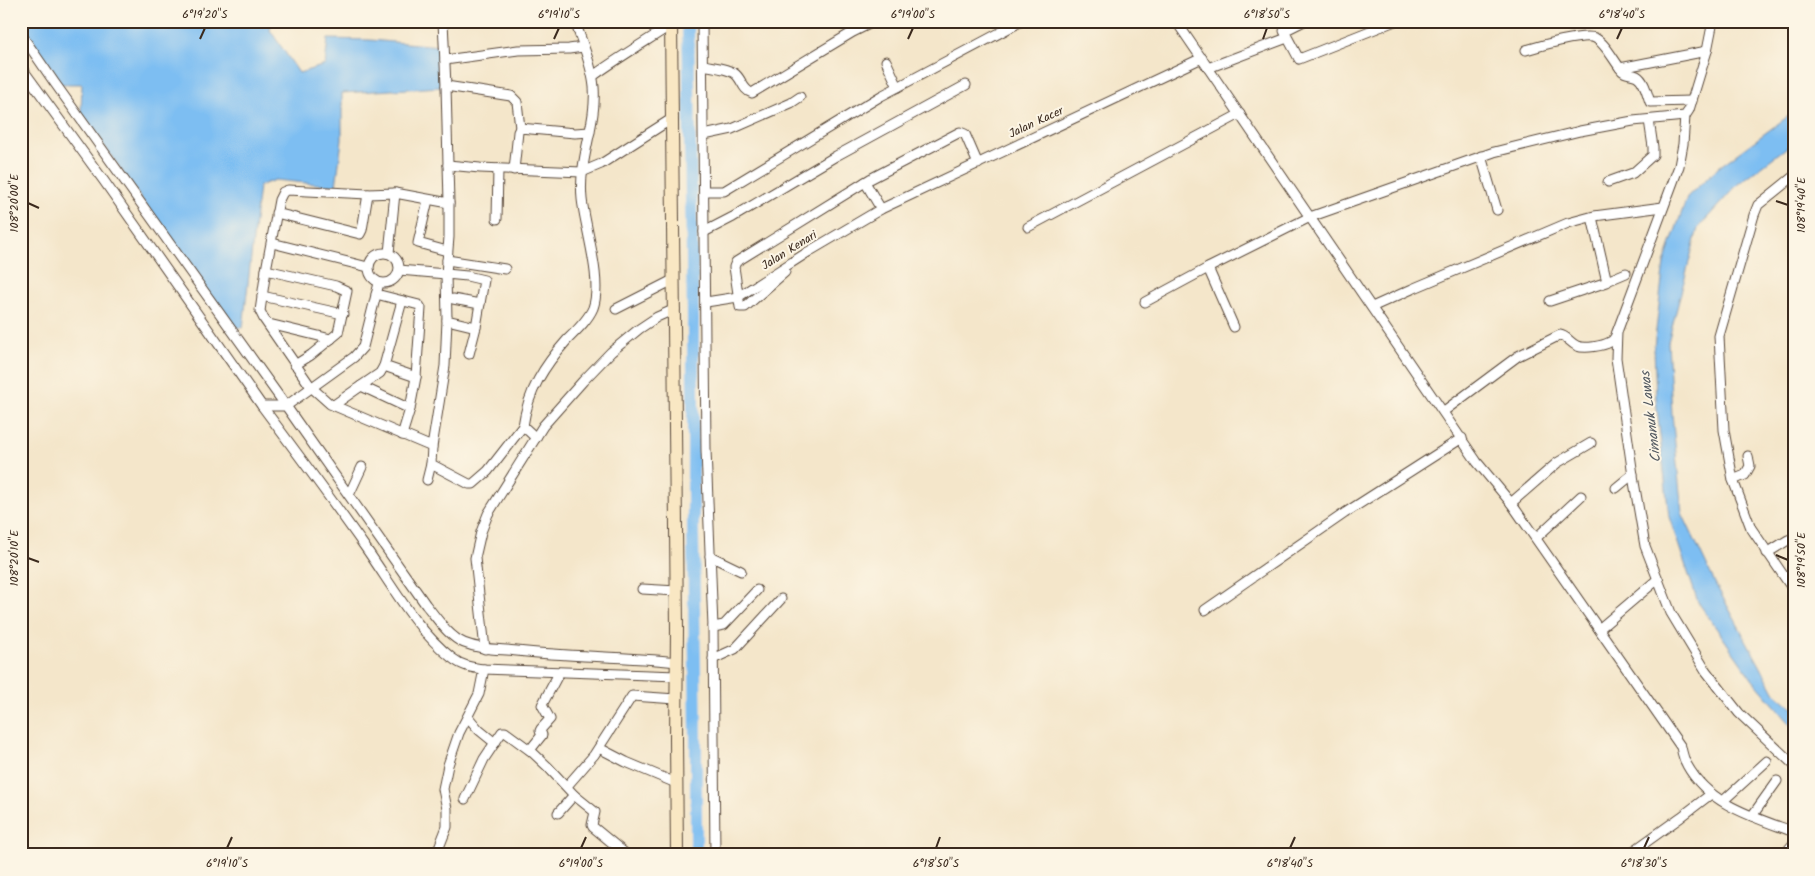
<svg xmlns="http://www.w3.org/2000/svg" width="1815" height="876" viewBox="0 0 1815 876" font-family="Kalam,sans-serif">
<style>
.water{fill:#7dbef2;stroke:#5c7488}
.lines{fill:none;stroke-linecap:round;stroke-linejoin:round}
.river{stroke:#7dbef2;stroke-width:12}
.street-casing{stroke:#574638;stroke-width:11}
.secondary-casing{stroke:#574638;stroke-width:14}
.street{stroke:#fff;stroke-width:9}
.secondary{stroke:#f9e7c3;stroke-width:12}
.ticks{fill:none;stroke:#3b2a1e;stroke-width:2}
.labels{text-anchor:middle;stroke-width:4;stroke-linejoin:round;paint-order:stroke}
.street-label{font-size:12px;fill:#3b2a1e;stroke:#fcf5e5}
.water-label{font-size:14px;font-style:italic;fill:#4f565e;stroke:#fcf5e5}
.neatline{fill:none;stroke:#3b2a1e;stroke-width:2}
.ticks-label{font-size:12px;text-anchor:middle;fill:#3b2a1e}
</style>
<rect width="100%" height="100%" fill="#fcf5e5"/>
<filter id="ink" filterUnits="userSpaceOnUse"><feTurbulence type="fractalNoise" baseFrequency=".02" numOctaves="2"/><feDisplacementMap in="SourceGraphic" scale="10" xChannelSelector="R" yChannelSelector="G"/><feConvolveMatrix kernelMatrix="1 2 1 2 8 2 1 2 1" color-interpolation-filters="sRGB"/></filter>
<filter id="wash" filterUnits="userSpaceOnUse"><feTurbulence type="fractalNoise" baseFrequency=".0096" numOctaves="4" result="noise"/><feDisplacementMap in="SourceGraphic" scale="20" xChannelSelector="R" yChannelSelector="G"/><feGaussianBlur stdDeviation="1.12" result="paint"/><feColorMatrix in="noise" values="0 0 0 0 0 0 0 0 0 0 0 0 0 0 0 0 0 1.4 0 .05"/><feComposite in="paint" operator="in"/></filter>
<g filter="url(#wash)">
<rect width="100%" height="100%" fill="#f4e6ca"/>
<g class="water">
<polygon points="21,21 272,21 270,30 299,73 325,65 328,39 370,40 440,46 441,87 342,93 342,140 336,186 275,180 259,186 243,328 231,327 81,113 82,84 57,84 21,32"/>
<polygon points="1794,112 1794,142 1738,184 1698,228 1668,342 1672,414 1682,513 1716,585 1775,693 1794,709 1794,728 1752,679 1698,602 1669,517 1656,399 1654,347 1664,263 1687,197 1719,167"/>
</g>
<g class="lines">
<polyline class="river" points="688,21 693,318 693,530 696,737 696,855"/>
</g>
</g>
<g filter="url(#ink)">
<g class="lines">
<defs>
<g id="street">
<polyline points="702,21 706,450 713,627 715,855"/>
<path d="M1176 21 1477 462 1511 503 1681 747C1682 752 1684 760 1687 765 1709 805 1754 817 1794 832"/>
<polyline points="1304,21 1284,31 1299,59 1395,21"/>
<polyline points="21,34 54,82 286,406 354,357 363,347 379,283"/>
<path d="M1526 50C1539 46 1584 33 1595 38 1605 43 1613 59 1620 68L1707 51"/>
<polyline points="445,60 518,50 569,49 583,47"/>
<polyline points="886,61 898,87"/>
<path d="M703 65C712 67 726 68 734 73 742 78 742 90 752 93L853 32 875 21"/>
<path d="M21 67 104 181 262 406H286L426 605C437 618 448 636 464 643 481 650 499 649 517 651 570 657 624 656 677 662"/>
<polyline points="1208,68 1287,38"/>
<path d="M1620 68C1624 75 1631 73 1637 76 1645 81 1647 94 1650 102L1692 101"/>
<path d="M593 76C618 58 645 42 671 25"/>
<polyline points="446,86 511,96 517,102 520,128"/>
<polyline points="1685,116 1683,144 1679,166 1617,332 1616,358 1634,482 1645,546 1671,613 1706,671 1739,713 1794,765"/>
<polyline points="704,135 732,129 791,103 800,97"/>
<polyline points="1481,156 1497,210"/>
<polyline points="448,165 480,168 582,172 601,164 673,118"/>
<polyline points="514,170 518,132 520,128 575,133 590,132"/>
<polyline points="1794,176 1758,205 1754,215 1719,336 1724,430 1733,480 1751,528 1794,591"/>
<polyline points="865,182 881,209"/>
<polyline points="1608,182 1633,173 1653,155 1653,147 1649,120"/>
<polyline points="704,191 724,191 881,96 1022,21"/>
<polyline points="395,193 368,194 288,190 283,192 279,200 266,270 260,311 264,319 311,387 330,404 432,447 445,366 447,320 446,274 467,276 484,280 476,327 469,354"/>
<polyline points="428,200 418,243 447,251"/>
<polyline points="276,213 360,234 362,230 368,194"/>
<polyline points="497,219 498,169"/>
<polyline points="1028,227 1240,114"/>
<polyline points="704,232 733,217 836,156 966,85"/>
<polyline points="272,243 368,267"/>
<circle cx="384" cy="268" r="15"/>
<polyline points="389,253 395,193 449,203 446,86 443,21"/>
<polyline points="447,260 505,269"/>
<polyline points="1208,268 1234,327"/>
<polyline points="266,270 336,286 347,291 338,333 311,355 295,365"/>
<polyline points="399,270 446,274 449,237 449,203"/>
<polyline points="785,272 745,307 740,307 734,267 736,262 870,179 960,132 965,134 978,164"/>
<polyline points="1607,281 1626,273"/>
<polyline points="262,296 343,314"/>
<polyline points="453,299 480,304"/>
<polyline points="1550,301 1607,282 1592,217"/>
<polyline points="706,302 738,297 808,252 881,209 1202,58"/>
<polyline points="1145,302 1208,268 1310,217 1494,152 1580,131 1633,121 1685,116 1689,110 1707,51 1713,21"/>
<polyline points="1372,307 1412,289 1568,223 1594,216 1663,207"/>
<polyline points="616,309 673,280"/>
<polyline points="447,320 476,327"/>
<polyline points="269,324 331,339"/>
<polyline points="384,366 402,301"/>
<polyline points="361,386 380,373 384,366 416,377"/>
<polyline points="334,405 361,386 410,409 416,377 421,308 419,305 376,294"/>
<path d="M262 406C297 453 332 500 365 547 392 585 415 629 452 658 462 666 472 668 484 669L677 676"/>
<path d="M1444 411 1518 356 1560 335C1567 336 1570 343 1577 346 1585 349 1603 346 1610 342 1614 340 1616 336 1617 332"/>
<polyline points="402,435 410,409"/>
<path d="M536 438 523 426C528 391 544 366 567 340 576 331 588 320 593 308 603 281 585 228 582 199 578 159 597 125 594 87 592 65 582 43 575 21"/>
<polyline points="432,447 431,464 469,484 473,484 488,471 523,426"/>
<polyline points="427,480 431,464"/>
<polyline points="1733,480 1745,475 1750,466 1748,456"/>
<polyline points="1616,488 1633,474"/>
<polyline points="349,495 362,467"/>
<polyline points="1511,503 1557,463 1591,443"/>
<polyline points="1536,538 1581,496"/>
<polyline points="1767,553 1788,540 1794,538"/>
<polyline points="710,556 741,571"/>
<polyline points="642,589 677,591"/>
<polyline points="1205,610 1345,513 1462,438"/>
<polyline points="713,627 724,625 757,590"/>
<polyline points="1599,629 1658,579"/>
<polyline points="485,649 475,558 481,532 488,514 543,426 583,381 611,352 639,329 657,317 675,309"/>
<polyline points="713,659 735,649 781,599"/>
<polyline points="468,717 479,730 495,743"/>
<polyline points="599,748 626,762 676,783"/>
<polyline points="530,750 542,735 540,731 541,729 550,719 542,705 559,673"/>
<polyline points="567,786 594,755 632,696 676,699"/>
<polyline points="465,799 484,759 502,732 505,732 531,751 548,767 574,795 595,812 592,825 593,827 627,855"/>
<polyline points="1723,801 1767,761"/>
<polyline points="558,813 574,795"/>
<polyline points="1752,816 1777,781"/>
<polyline points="436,855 447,827 447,809 443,789 448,765 459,733 479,694 484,669"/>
<polyline points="1628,855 1681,817 1711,794"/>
<polyline points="1784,855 1794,843"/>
</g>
<polyline id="secondary" points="671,21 677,629 676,739 677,855"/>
</defs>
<use href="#street" class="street-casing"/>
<use href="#secondary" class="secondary-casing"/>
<use href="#street" class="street"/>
<use href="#secondary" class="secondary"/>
</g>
</g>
<path class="ticks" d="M200 39 205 28M554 39 559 28M908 39 913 28M1263 39 1267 28M1617 39 1622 28M1776 201 1788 205M28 203 39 208M1776 555 1788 560M28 558 39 562M227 848 232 837M581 848 586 837M936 848 940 837M1290 848 1295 837M1644 848 1649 837"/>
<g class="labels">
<g class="street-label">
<text transform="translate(1036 122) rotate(-25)" y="4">Jalan Kacer</text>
<text transform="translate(789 250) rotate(-32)" y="4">Jalan Kenari</text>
</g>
<g class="water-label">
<text transform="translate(1650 417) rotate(-97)" y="5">Cimanuk Lawas</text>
</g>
</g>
<rect width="1815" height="876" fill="none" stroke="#fcf5e5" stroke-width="55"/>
<rect x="28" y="28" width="1760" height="820" class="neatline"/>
<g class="ticks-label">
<text x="205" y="18">6°19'20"S</text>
<text x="559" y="18">6°19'10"S</text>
<text x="913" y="18">6°19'00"S</text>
<text x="1267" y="18">6°18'50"S</text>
<text x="1622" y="18">6°18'40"S</text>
<text transform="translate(14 203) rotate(-90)" y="4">108°20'00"E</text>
<text transform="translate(1801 205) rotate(-90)" y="4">108°19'40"E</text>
<text transform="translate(14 558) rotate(-90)" y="4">108°20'10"E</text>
<text transform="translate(1801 560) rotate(-90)" y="4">108°19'50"E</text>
<text x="227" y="867">6°19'10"S</text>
<text x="581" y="867">6°19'00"S</text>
<text x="936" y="867">6°18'50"S</text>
<text x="1290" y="867">6°18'40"S</text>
<text x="1644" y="867">6°18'30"S</text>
</g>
</svg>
